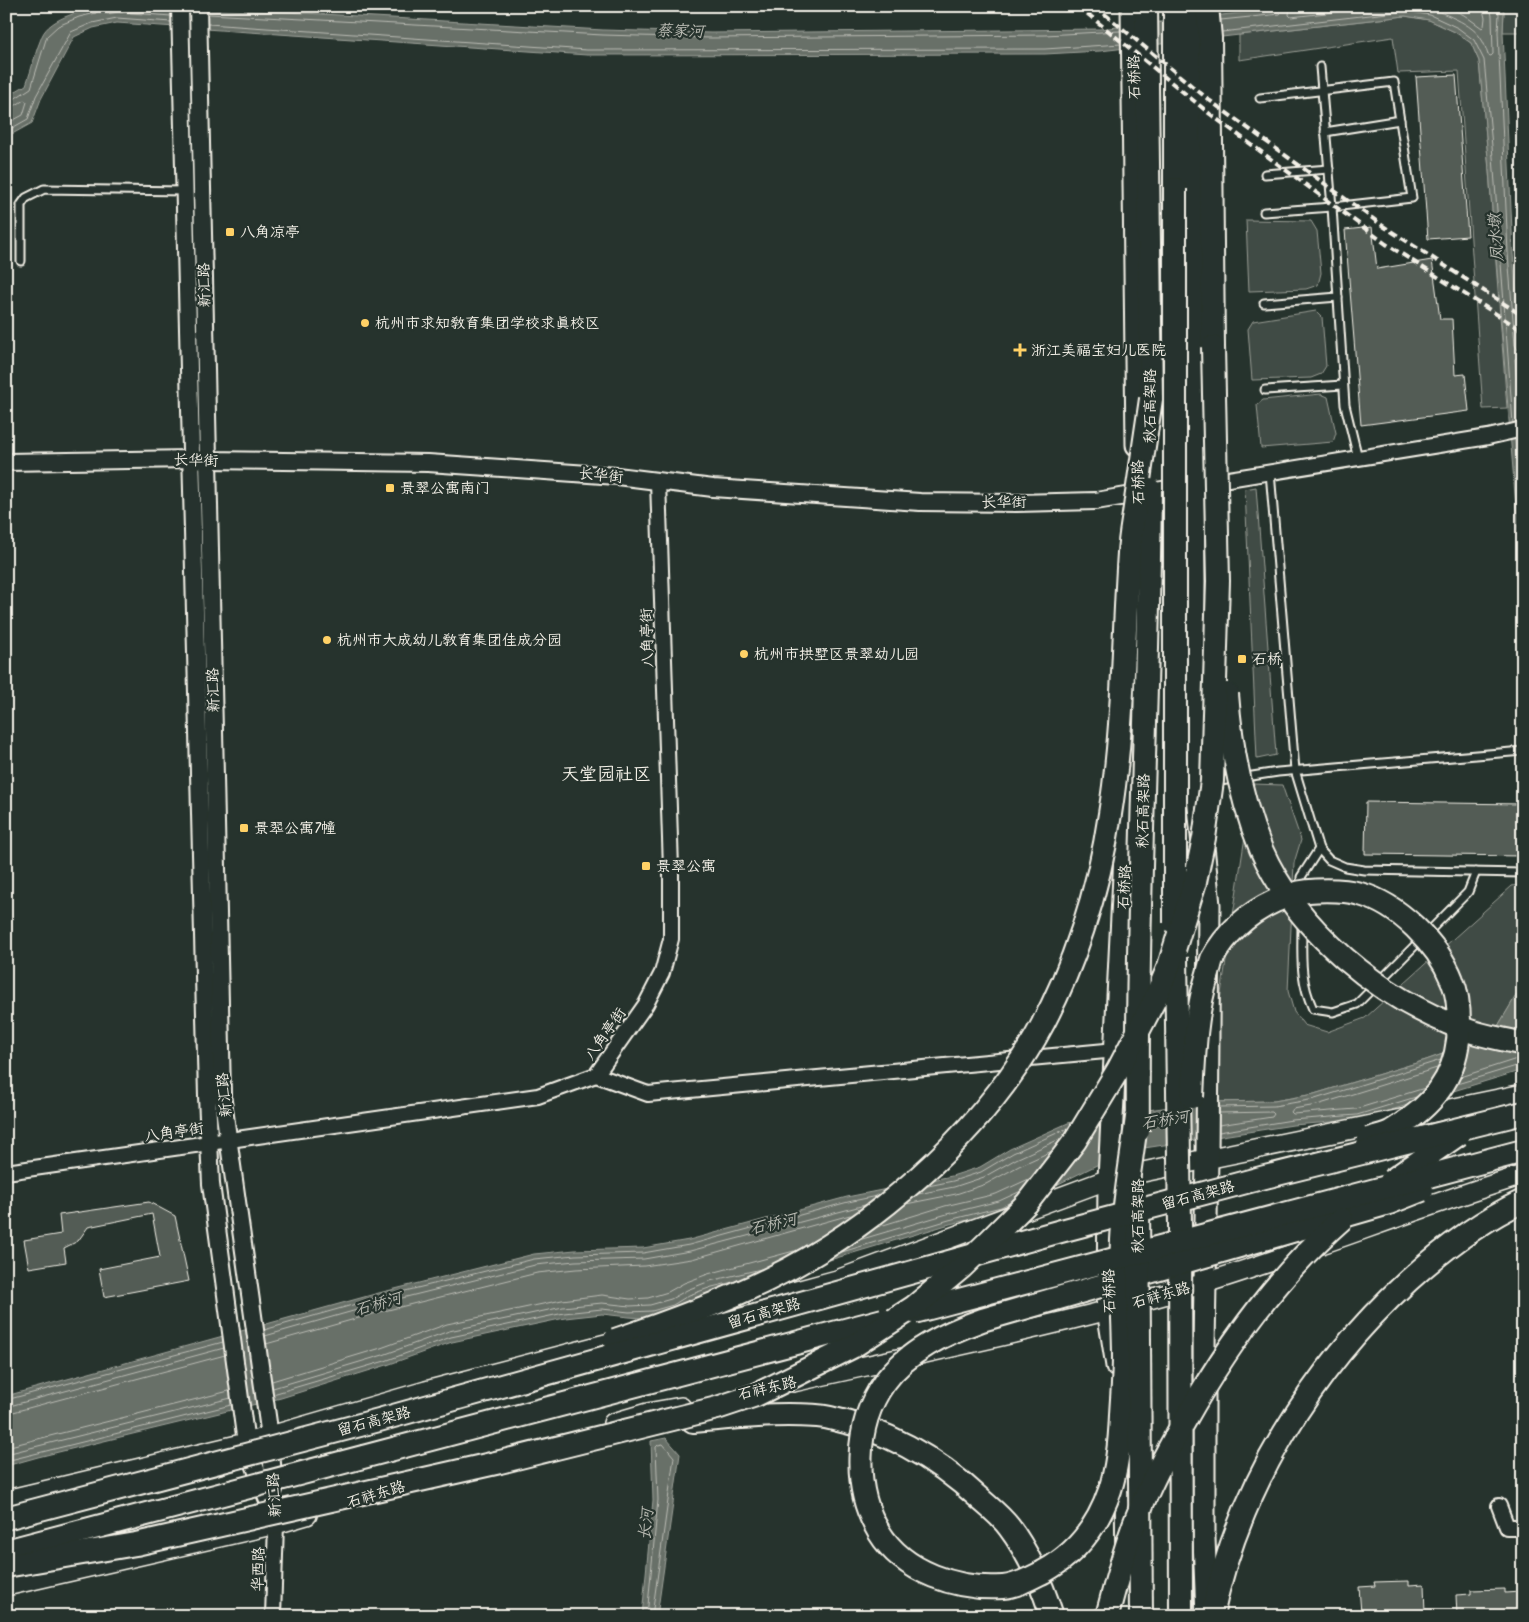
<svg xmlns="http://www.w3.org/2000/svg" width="1529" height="1622" viewBox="0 0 1529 1622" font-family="Kalam,'LXGW WenKai TC',sans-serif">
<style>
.green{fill:#414b45;stroke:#9a9e96}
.water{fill:#676f68;stroke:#9fa39b}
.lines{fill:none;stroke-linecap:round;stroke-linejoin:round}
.shore{stroke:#bcbdb5;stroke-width:1}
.building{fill:#525c55;stroke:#f4f1e8}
.service-casing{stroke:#f4f1e8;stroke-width:11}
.minor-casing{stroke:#f4f1e8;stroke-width:18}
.tertiary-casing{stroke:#f4f1e8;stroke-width:20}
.secondary-casing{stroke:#f4f1e8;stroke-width:22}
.primary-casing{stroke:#f4f1e8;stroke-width:25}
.trunk-casing{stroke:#f4f1e8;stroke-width:26}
.service{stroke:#26332d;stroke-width:7}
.minor{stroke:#26332d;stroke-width:14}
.tertiary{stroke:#26332d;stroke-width:16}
.secondary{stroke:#26332d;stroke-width:19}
.primary{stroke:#26332d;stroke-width:21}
.trunk{stroke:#26332d;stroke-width:22}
.rail{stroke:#f4f1e8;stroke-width:4;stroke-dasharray:8 4;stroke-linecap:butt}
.trunk-bridge-casing{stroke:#f4f1e8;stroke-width:26;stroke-linecap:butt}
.trunk-bridge{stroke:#26332d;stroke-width:22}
.poi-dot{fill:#ffd166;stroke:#26332d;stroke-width:2}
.labels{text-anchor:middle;stroke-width:4.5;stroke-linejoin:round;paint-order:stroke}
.street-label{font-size:15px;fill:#f4f1e8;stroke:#26332d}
.poi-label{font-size:15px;fill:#f4f1e8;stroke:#26332d;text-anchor:start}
.water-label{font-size:16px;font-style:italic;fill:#bcbdb5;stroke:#26332d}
.quarter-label{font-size:18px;fill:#f4f1e8;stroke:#26332d}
</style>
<rect width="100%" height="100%" fill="#26332d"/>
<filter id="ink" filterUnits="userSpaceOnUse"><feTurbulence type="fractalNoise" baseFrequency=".02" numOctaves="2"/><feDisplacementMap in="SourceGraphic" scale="10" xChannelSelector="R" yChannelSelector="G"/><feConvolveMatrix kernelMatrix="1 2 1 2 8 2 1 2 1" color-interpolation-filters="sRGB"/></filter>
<g filter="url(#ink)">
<g class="green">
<polygon points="1500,6 1523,6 1523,32 1503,32 1504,11"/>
<polygon points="1405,16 1429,20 1455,32 1471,43 1479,61 1488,158 1507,408 1483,409 1459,71 1398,73 1393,37 1239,60 1239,35"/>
<polygon points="1246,220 1311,221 1317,231 1321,273 1318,285 1306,289 1249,291"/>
<polygon points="1316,311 1322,317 1326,366 1321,374 1311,378 1252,380 1248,329 1253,321"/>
<polygon points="1321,394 1328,397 1336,433 1333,442 1261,448 1257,405 1263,400"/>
<polygon points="1256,487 1276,755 1257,759 1245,489"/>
<polygon points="1253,784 1282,785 1301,840 1294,863 1288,991 1294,1012 1304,1025 1327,1032 1365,1018 1512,886 1523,884 1523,984 1498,1026 1468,1045 1426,1060 1314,1094 1274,1101 1218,1102 1219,1007"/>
</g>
<g class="water">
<path d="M104 6 286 12 603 30 711 33 1100 29 1300 6H1500L1504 11 1503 32 1513 253 1523 375V595L1488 158 1479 61 1471 43 1455 32 1429 20 1405 16 1100 51 1045 54 587 55 117 23 93 28 74 37 41 99 32 123 14 133 6 134V97L26 85C32 69 35 52 42 36 50 17 85 10 104 6Z"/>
<polygon points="1523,984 1523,1068 1516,1072 1358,1120 1293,1125 1125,1151 1002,1212 950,1224 766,1279 714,1292 691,1300 675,1309 653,1316 642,1318 629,1317 602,1314 565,1318 452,1342 387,1365 281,1398 38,1457 6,1466 6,1396 375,1294 534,1254 575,1250 643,1248 689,1240 847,1197 952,1176 980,1167 1010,1149 1068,1123 1110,1115 1208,1102 1274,1101 1314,1094 1426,1060 1468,1045 1498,1026"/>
<polygon points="666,1438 680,1454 657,1616 642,1616 653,1500 651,1441"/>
</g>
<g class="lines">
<g class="shore">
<polyline points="105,6 105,12 107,14 118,12 171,16"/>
<polyline points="1290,6 1289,15 1291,17 1387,6"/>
<path d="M1418 6C1435 9 1470 22 1480 37 1484 42 1486 49 1488 55L1491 56 1493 54 1492 16 1490 6"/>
<polyline points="1445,6 1464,15 1482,28 1484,26 1485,18 1482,6"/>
<polyline points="1496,6 1499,14 1498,32 1508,253 1515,345 1518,350 1523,351"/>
<polyline points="208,14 603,35 711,38 1045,35 1120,31"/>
<polyline points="1221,20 1280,14 1283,11 1284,6"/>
<polyline points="208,24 587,50 1045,49 1121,44"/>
<polyline points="1222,32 1405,11 1430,15 1458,28 1474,40 1484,60 1493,157 1513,423"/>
<polyline points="6,101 14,99 31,88 47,36 58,26 79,17 96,13 99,6"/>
<polyline points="6,108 13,107 24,100 27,102 23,115 10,122 6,123"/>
<polyline points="6,129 12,128 28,119 36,96 71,32 92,23 117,18 171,22"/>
<polyline points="1520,421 1515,359 1517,357 1523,357"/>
<polyline points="1515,439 1523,538"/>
<polyline points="1461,1077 1523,1057"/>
<polyline points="1457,1084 1523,1064"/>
<polyline points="1425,1088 1356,1109 1293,1114 1291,1112 1293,1109 1317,1105 1437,1068"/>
<polyline points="1219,1107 1274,1106 1315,1099 1441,1060"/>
<polyline points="1219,1125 1272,1117 1274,1114 1272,1112 1219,1113"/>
<polyline points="1219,1132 1292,1120 1357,1115 1416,1097"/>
<polyline points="928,1186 953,1181 981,1172 1013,1153 1068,1128"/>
<polyline points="918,1194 954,1187 984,1177 1016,1159 1062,1138"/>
<polyline points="906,1204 956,1194 986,1184 1019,1166 1052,1151"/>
<polyline points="877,1227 945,1206 996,1194 1031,1178"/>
<polyline points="859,1240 947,1214 999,1201 1021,1191"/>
<polyline points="842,1252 949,1220 1001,1207 1009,1203"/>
<polyline points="264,1330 377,1298 534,1259 575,1255 643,1253 689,1245 848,1202 877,1196"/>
<polyline points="265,1336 378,1304 535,1265 575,1261 644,1259 690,1251 865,1205"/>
<polyline points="266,1344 380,1312 537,1273 576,1269 644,1266 692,1259 850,1215"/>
<polyline points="272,1381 381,1348 447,1324 562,1300 602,1295 630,1299 648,1298 668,1292 684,1283 708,1274 794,1251"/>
<polyline points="273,1388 383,1355 449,1331 563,1307 602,1303 630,1306 650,1305 671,1299 687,1290 710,1281 761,1269"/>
<polyline points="273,1394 385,1361 451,1337 564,1313 602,1309 629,1312 652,1311 673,1305 689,1295 712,1287 733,1282"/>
<polyline points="6,1400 223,1342"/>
<polyline points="6,1407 224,1348"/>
<polyline points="6,1414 225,1355"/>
<polyline points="6,1447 229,1391"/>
<polyline points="6,1454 231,1398"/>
<polyline points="6,1461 231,1405"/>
<polyline points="647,1616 658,1500 656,1447 658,1445 663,1444 674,1457 652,1616"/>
</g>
</g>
<g class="building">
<polygon points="1456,75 1468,236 1428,239 1416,77"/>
<polygon points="1372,227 1377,269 1432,260 1440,319 1452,319 1455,375 1465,374 1469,411 1361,425 1345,230"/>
<polygon points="1366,802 1523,804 1523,856 1365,854"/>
<polygon points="149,1202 175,1216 189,1281 104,1297 99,1269 160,1257 152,1214 88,1227 78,1241 64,1248 66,1262 29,1268 24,1240 61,1234 59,1215"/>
<polygon points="1409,1581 1409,1585 1424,1584 1425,1614 1421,1614 1421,1616 1365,1616 1365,1614 1361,1613 1359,1587 1375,1586 1374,1582"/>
<polygon points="1505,1589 1505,1593 1520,1592 1521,1616 1457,1616 1456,1595 1471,1594 1471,1590"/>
</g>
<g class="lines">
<defs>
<g id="service">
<polyline points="1320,67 1332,207 1345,405 1358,458"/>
<polyline points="1260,98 1394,82 1412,198 1332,207 1264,212"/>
<polyline points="1325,132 1400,120"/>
<polyline points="1265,174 1329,169"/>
<polyline points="21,261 21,205 26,198 44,189 185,191"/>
<polyline points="1264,303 1338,297"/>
<polyline points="1265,390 1343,385"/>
<polyline points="1270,472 1295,770 1319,849 1329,860 1345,867 1364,870 1523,873"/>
<polyline points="1214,782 1278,772 1523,751"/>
<polyline points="1301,888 1301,877 1319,849"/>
<path d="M1302 922C1302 955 1299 978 1313 1009L1333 1012 1357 1004 1468 892 1476 872"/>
</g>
<g id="minor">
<polyline points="1210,482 1488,437 1523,429"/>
<polyline points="596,1075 648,1094 1116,1050"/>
<polyline points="6,1172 538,1096 596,1075 646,1004 662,973 671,939 671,868 658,481"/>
<polyline points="1499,1506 1507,1527 1523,1527"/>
<polyline points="273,1616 276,1524"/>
</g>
<g id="tertiary">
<polyline points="180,6 207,1096 211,1184 246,1443 276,1522"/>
<polyline points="198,6 222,1094 270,1437 274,1490"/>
<polyline points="6,462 191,459 208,460 428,463 617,476 713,488 920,502 1017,503 1096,501 1186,486"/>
</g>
<g id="secondary">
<polyline points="708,1315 837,1280 1109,1179 1523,1094"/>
<path d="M793 1382C931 1351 1070 1324 1205 1283 1312 1250 1416 1208 1523 1175"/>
<polyline points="613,1423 647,1413 681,1407"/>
<polyline points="6,1500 246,1443 426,1391 629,1338"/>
<polyline points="6,1586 276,1524 307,1515"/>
</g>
<g id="primary">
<polyline points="1132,6 1137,445"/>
<polyline points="1191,6 1195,767 1209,905 1207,1158 1204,1346 1204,1538 1207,1616"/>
<polyline points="1117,1366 1108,1310 1109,1179 1134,673"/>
<polyline points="1126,1446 1127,1616"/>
</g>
<g id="trunk">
<polyline points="1146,6 1151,399"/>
<polyline points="1175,6 1175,189"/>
<polyline points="1207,6 1210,38 1213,347"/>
<path d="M693 1421C725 1418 756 1415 788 1415 802 1415 817 1415 830 1418 887 1430 937 1459 979 1498 989 1507 1001 1516 1009 1527 1029 1553 1042 1585 1052 1616"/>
<path d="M1212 1616C1238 1488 1313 1368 1408 1281 1443 1249 1480 1221 1523 1201"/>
</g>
</defs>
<use href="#service" class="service-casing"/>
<use href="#minor" class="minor-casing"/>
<use href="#tertiary" class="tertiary-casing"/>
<use href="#secondary" class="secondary-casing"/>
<use href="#primary" class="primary-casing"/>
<use href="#trunk" class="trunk-casing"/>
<use href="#service" class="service"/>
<use href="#minor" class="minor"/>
<use href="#tertiary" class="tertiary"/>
<use href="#secondary" class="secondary"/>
<use href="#primary" class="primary"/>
<use href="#trunk" class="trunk"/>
<g class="rail">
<polyline points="1078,6 1210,114 1386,244 1523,331"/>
<polyline points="1095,6 1209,100 1383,226 1523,316"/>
</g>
<defs>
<g id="trunk-bridge">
<polyline points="1175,189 1175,923"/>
<path d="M1227 694C1231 748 1240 798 1261 849 1297 931 1381 999 1464 1029 1482 1036 1503 1039 1523 1044"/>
<polyline points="1176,957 1180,1225 1181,1616"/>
<path d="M1192 1097C1194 1057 1195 1016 1207 977 1209 971 1210 965 1212 959 1226 933 1249 913 1275 901 1281 899 1287 895 1293 894 1310 889 1343 889 1360 894 1398 904 1438 944 1452 980 1458 994 1459 1009 1459 1024 1459 1066 1442 1096 1408 1120 1402 1124 1396 1129 1390 1132 1383 1135 1375 1137 1368 1139"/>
<path d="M1137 1117C1132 1157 1124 1200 1122 1240 1120 1279 1124 1319 1124 1358 1124 1377 1122 1396 1121 1415 1120 1441 1118 1465 1110 1490 1098 1526 1076 1554 1043 1572 1031 1578 1017 1586 1003 1587 958 1590 904 1573 879 1532 853 1489 854 1425 884 1383 907 1351 946 1333 982 1320L1389 1203 1422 1190"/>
<path d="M1138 1131C1136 917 1148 704 1150 490"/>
<polyline points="1391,1181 1459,1134"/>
<polyline points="1138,1203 1141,1616"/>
<polyline points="914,1312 1523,1151"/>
<path d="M615 1340C667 1323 720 1303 769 1279 872 1229 977 1137 1035 1038 1073 972 1099 889 1110 814 1124 727 1123 640 1129 553 1130 535 1134 517 1136 500 1141 466 1146 433 1151 399"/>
<polyline points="6,1518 379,1420 1061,1231 1265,1177 1523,1113"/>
<polyline points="6,1551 883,1320"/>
<polyline points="6,1566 136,1544 500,1462 717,1408 756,1395 852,1347 914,1307 962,1267 990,1240 1027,1203 1075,1141 1118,1070 1155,999 1169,966 1195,882 1204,838 1212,781 1218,581 1213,347"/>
<path d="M1107 1616C1116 1583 1124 1549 1137 1517 1150 1484 1166 1453 1184 1422 1226 1347 1277 1276 1342 1219"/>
</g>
</defs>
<use href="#trunk-bridge" class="trunk-bridge-casing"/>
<use href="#trunk-bridge" class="trunk-bridge"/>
</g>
</g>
<g class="poi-dot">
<rect x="225" y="227" width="10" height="10" rx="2.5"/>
<circle cx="365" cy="323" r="5"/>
<path d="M1017.5 342.5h5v5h5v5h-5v5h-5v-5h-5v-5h5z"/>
<rect x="385" y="483" width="10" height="10" rx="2.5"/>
<circle cx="327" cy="640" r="5"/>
<circle cx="744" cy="654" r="5"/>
<rect x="1237" y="654" width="10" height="10" rx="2.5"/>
<rect x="239" y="823" width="10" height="10" rx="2.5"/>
<rect x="641" y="861" width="10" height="10" rx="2.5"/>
</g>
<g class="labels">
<g class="street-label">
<text transform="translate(1134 77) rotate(-91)" y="5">石桥路</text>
<text transform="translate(204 285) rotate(-91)" y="5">新汇路</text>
<text transform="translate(1150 406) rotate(-90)" y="5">秋石高架路</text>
<text transform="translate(196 460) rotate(2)" y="5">长华街</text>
<text transform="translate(601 475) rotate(5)" y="5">长华街</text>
<text transform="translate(1138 482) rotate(-91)" y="5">石桥路</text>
<text x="1004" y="507">长华街</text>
<text transform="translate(647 638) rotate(-92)" y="5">八角亭街</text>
<text transform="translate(213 690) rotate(-91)" y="5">新汇路</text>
<text transform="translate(1143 811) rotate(-89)" y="5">秋石高架路</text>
<text transform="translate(1124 887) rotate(-87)" y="5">石桥路</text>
<text transform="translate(605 1034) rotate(-55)" y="5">八角亭街</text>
<text transform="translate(224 1095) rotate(-95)" y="5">新汇路</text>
<text transform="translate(174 1132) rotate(-8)" y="5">八角亭街</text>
<text transform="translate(1198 1195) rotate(-15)" y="5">留石高架路</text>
<text transform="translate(1138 1216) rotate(-90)" y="5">秋石高架路</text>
<text transform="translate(1109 1291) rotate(-91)" y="5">石桥路</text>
<text transform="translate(1161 1295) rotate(-16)" y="5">石祥东路</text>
<text transform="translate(764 1313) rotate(-16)" y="5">留石高架路</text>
<text transform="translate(767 1388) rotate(-13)" y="5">石祥东路</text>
<text transform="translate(374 1421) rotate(-15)" y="5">留石高架路</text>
<text transform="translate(376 1494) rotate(-17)" y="5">石祥东路</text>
<text transform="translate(274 1495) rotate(-93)" y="5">新汇路</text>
<text transform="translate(258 1569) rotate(-88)" y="5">华西路</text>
</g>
<g class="poi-label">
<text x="240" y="237">八角凉亭</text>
<text x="375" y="328">杭州市求知教育集团学校求真校区</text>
<text x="1031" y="355">浙江美福宝妇儿医院</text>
<text x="400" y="493">景翠公寓南门</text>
<text x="337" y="645">杭州市大成幼儿教育集团佳成分园</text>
<text x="754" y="659">杭州市拱墅区景翠幼儿园</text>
<text x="1252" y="664">石桥</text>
<text x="254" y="833">景翆公寓7幢</text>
<text x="656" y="871">景翠公寓</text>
</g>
<g class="water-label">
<text transform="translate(680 30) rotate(1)" y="6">蔡家河</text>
<text transform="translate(1495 238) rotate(-94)" y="6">凤水墩</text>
<text transform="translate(1165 1119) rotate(-9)" y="6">石桥河</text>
<text transform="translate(773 1223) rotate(-13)" y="6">石桥河</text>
<text transform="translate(378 1303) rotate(-16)" y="6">石桥河</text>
<text transform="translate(645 1524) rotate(-84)" y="6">长河</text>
</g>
<g class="quarter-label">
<text x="606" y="780">天堂园社区</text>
</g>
</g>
<rect width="1529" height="1622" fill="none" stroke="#26332d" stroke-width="25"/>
<rect x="12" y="12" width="1504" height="1597" fill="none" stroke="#f4f1e8" stroke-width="2" filter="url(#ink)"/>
</svg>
